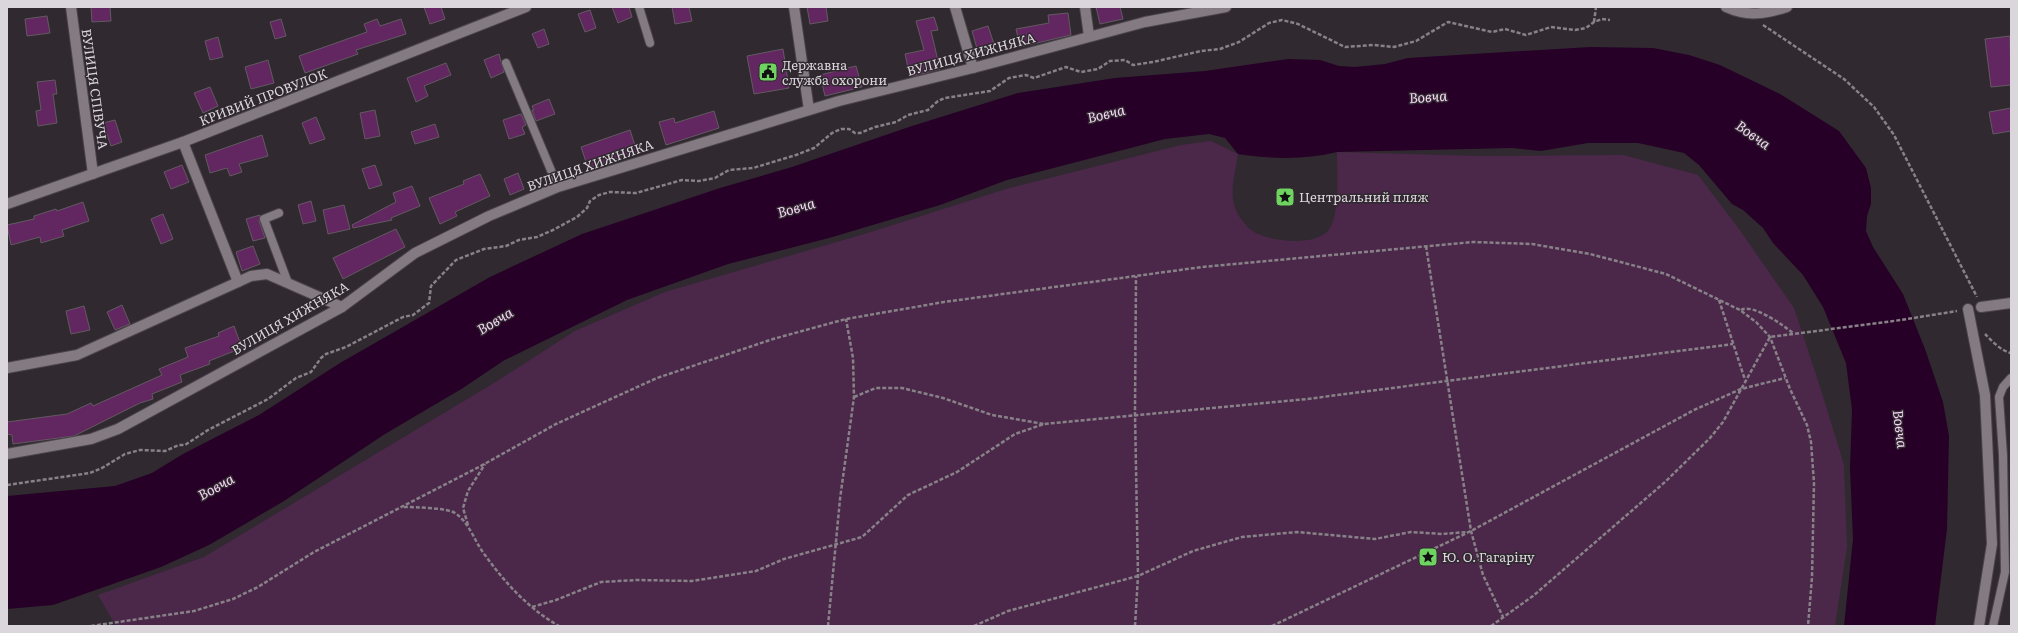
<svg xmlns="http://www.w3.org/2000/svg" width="2018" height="633" viewBox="0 0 2018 633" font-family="Literata,serif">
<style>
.green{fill:#4b284a}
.water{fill:#260026}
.building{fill:#622661;stroke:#625a61}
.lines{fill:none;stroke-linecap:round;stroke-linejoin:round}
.lane-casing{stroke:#4b454b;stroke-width:10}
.street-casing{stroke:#4b454b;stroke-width:12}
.path{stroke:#888288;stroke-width:2.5;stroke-dasharray:4 2;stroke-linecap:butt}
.lane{stroke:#837a82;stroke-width:8}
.street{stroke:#837a82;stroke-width:10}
.labels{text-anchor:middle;stroke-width:3;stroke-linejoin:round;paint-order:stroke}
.street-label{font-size:13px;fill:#dbd6db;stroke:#302930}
.poi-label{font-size:13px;fill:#dbd6db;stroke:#302930;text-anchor:start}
.water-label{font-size:14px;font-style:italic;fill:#f6d3f4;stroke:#302930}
</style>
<rect width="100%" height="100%" fill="#302930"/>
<path class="green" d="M1211 141 1238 154C1235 174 1227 197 1239 216 1242 220 1247 227 1251 230 1267 242 1318 248 1330 228 1340 211 1337 171 1337 152L1476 156 1623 155 1698 175 1739 229 1794 308 1821 390 1844 465 1847 547 1835 626H116L98 595 204 557 494 383 575 331 665 292 868 233 1006 189 1181 145Z"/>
<path class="water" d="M1590 47 1653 48 1689 55 1720 65 1780 94 1839 131 1866 168 1871 188V204L1867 216 1866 231 1873 247 1903 294 1925 349 1943 402 1949 436 1947 529 1935 626H1844L1853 539 1850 468 1852 410 1846 363 1823 307 1803 275 1773 243 1763 228 1743 210 1732 204 1699 165 1684 153 1638 143H1588L1541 151 1512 148 1337 152C1305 160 1271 159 1238 154L1225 138 1209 134 1165 139 1007 180 940 205 829 238 728 264 627 300 503 361 463 388 385 434 284 501 209 545 161 567 53 605 7 609V496L115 486 152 473 183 454 259 415 340 363 490 277 582 234 720 188 792 167 912 126 1018 93 1115 78 1205 71 1288 59 1320 60 1339 66 1355 67 1385 64 1408 58Z"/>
<g class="building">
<polygon points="91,7 110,7 111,21 92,22"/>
<polygon points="424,7 441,7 445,19 430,24"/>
<polygon points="612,7 629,7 632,17 618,23"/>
<polygon points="672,7 689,7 692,21 675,24"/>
<polygon points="807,7 826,7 828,21 810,24"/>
<polygon points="1096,7 1120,7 1123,19 1100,24"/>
<polygon points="590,10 596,28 585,32 578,14"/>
<polygon points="1068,13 1071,35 1020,47 1016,29 1049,23 1048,15"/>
<polygon points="47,16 50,33 27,36 25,19"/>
<polygon points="934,17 938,30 931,31 940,69 910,77 905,54 924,50 916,21"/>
<polygon points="281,19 286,36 275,39 270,22"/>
<polygon points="377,19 380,26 401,19 406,34 356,50 358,54 305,73 299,56 367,32 364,24"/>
<polygon points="988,26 995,47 978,52 972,31"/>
<polygon points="544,29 549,44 538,48 532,34"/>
<polygon points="2010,36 2011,85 1991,87 1985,39"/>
<polygon points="218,37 223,57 210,60 205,41"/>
<polygon points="783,49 789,88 754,94 747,56"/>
<polygon points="499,54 504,72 491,78 484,60"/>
<polygon points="268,60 274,83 251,89 245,67"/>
<polygon points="446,63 451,75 424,86 428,96 416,102 407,78"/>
<polygon points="856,66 862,87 825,96 820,75"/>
<polygon points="55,80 57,94 53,94 57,123 38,126 36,111 41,110 37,82"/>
<polygon points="210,87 218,106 203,113 194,93"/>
<polygon points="549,99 555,114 536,121 532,110 534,110 532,106"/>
<polygon points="2011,108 2011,131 1993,134 1989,112"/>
<polygon points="375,110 380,136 365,139 360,113"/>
<polygon points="714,111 719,128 666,145 659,122 674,118 675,123"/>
<polygon points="521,114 526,125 522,127 525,134 509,139 503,120"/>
<polygon points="316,117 325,139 310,144 302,123"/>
<polygon points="115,120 122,142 111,146 103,123"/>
<polygon points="435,124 439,137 415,144 411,132"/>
<polygon points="630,130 637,152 588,168 581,147"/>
<polygon points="262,135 268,156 239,164 242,172 230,176 227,168 210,173 205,155"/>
<polygon points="182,165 189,182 171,189 164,172"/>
<polygon points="375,165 382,185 369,189 362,169"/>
<polygon points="518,173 524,189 510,195 504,179"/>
<polygon points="480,174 490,196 455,212 457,216 440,224 429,198 464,184 463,181"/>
<polygon points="412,186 420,206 391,218 392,220 353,228 352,225 396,202 393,193"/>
<polygon points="311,201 316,221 303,224 298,205"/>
<polygon points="83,202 89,221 62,230 64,236 41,243 40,237 11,245 7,225 34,219 34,216 56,209 57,211"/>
<polygon points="344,205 350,229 328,234 323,210"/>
<polygon points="163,214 173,239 161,244 151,219"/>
<polygon points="260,215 259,221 265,238 253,241 246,219"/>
<polygon points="396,229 405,247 343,279 333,258"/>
<polygon points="253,246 260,264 242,271 236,252"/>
<polygon points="122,305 130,324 115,330 107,312"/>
<polygon points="84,306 90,330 71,334 66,311"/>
<polygon points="234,326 242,348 209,361 210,364 180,375 182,382 152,394 153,399 140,403 74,436 13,444 12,435 7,434 7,422 67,414 91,403 93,406 162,375 159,369 188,357 185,348 219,336 218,333"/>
</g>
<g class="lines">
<defs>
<g id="lane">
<polyline points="639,7 650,43"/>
<polyline points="506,63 558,187"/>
<polyline points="279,213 264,219 288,283"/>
<polyline points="1993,626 2005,572 2003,455 1999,397 2003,387 2011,378"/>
</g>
<g id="street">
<polyline points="71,7 93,174"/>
<polyline points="794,7 809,110"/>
<polyline points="955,7 973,68"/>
<polyline points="1085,7 1089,36"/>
<path d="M1726 7C1748 17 1765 14 1787 7"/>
<polyline points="7,204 183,142 526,7"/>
<polyline points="238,282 251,276 267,274 342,307"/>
<polyline points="1981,307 2011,303"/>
<polyline points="1968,309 1985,395 1992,544 1979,626"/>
<polyline points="7,368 77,355 238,282 183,142"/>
<polyline points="7,454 91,439 118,429 342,307 415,253 489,216 558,187 839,101 973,68 1145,22 1226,7"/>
</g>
</defs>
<use href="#lane" class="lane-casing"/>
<use href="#street" class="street-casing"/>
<g class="path">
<polyline points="1594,22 1596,7"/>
<polyline points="1763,25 1844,79 1874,107 1894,135 1977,297"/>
<polyline points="1426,246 1471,531 1483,575 1503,617"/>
<polyline points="1719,300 1745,380"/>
<path d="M1741 310C1752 303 1783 325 1793 333"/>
<path d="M1985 334C1992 341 2001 351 2011 353"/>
<polyline points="854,397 876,388 902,388 943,398 992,415 1044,424"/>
<polyline points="7,485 90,473 102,468 125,454 140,450 165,451 179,445 185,445 208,430 268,399 296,378 311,372 321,358 326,354 346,347 403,317 413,315 429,303 431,286 456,260 484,249 506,246 519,240 537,237 553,230 577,217 587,208 590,201 599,195 610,192 636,193 682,180 699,181 715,178 729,170 753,168 796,155 814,148 832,133 841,129 849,129 855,133 860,133 875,127 896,122 908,115 928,110 938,101 945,98 990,91 1009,78 1026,75 1034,78 1066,67 1081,72 1098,69 1110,61 1125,60 1133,65 1153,62 1201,51 1220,49 1239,42 1269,23 1282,20 1298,24 1345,47 1374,45 1394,47 1416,41 1448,22 1492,32 1505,29 1526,35 1551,27 1575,30 1586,28 1594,22 1602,19 1610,20"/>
<path d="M404 507C414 507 448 508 455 513 470 523 474 541 485 555 505 583 529 609 559 626"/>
<polyline points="468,525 463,508 468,491 485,464"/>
<polyline points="532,607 556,600 601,582 637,580 692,581 756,571 784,559 862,537 908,495 957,472 1015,434 1044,424 1307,399 1733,344"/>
<polyline points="91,626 194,611 233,599 258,587 314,552 479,467 556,424 657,378 773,339 846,319 944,302 1202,267 1473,242 1532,244 1590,254 1666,274 1740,310 1756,322 1770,337 1790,389 1807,425 1811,442 1814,483 1812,577 1808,626"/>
<polyline points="828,626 840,499 854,397 853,358 846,319"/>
<polyline points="974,626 1008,611 1138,576 1193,551 1242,537 1297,532 1375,539 1411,532 1442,534 1467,532"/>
<polyline points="1135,626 1138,576 1135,414 1136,276"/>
<polyline points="1272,626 1471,531 1694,410 1741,389 1785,378"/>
<polyline points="1491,626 1533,596 1665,482 1710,438 1723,422 1770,337 1901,320 1957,311"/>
</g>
<use href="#lane" class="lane"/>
<use href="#street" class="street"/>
</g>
<defs>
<symbol id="civic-square" viewBox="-11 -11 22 22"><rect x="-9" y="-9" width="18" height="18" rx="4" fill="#6ed360" stroke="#302930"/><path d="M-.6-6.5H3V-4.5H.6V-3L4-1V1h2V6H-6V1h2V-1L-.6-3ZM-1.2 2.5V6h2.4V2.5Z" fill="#111"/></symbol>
<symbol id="sight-square" viewBox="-11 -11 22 22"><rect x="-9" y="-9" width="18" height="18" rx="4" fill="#6ed360" stroke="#302930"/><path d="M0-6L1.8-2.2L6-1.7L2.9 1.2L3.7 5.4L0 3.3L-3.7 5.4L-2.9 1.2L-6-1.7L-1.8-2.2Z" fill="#111"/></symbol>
</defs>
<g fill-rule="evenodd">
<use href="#civic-square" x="757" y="61" width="22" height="22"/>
<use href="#sight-square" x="1274" y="186" width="22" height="22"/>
<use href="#sight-square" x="1417" y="546" width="22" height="22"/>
</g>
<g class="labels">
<g class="street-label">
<text transform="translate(971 54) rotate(-15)" y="5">ВУЛИЦЯ ХИЖНЯКА</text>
<text transform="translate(95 89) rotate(82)" y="5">ВУЛИЦЯ СПІВУЧА</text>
<text transform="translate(263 97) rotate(-21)" y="5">КРИВИЙ ПРОВУЛОК</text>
<text transform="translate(590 165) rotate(-19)" y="5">ВУЛИЦЯ ХИЖНЯКА</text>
<text transform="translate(290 318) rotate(-30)" y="5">ВУЛИЦЯ ХИЖНЯКА</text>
</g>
<g class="poi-label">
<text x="782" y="70">Державна<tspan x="782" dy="15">служба охорони</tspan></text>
<text x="1299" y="202">Центральний пляж</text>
<text x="1442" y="562">Ю. О. Гагаріну</text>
</g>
<g class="water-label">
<text transform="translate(1428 97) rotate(-4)" y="5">Вовча</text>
<text transform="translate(1106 114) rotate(-13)" y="5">Вовча</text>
<text transform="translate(1753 135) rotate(35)" y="5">Вовча</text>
<text transform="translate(796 208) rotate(-16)" y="5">Вовча</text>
<text transform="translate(495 321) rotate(-31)" y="5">Вовча</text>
<text transform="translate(1900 429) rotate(83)" y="5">Вовча</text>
<text transform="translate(216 487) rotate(-29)" y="5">Вовча</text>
</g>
</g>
<rect width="2018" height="633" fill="none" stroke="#dbd6db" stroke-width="16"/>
</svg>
